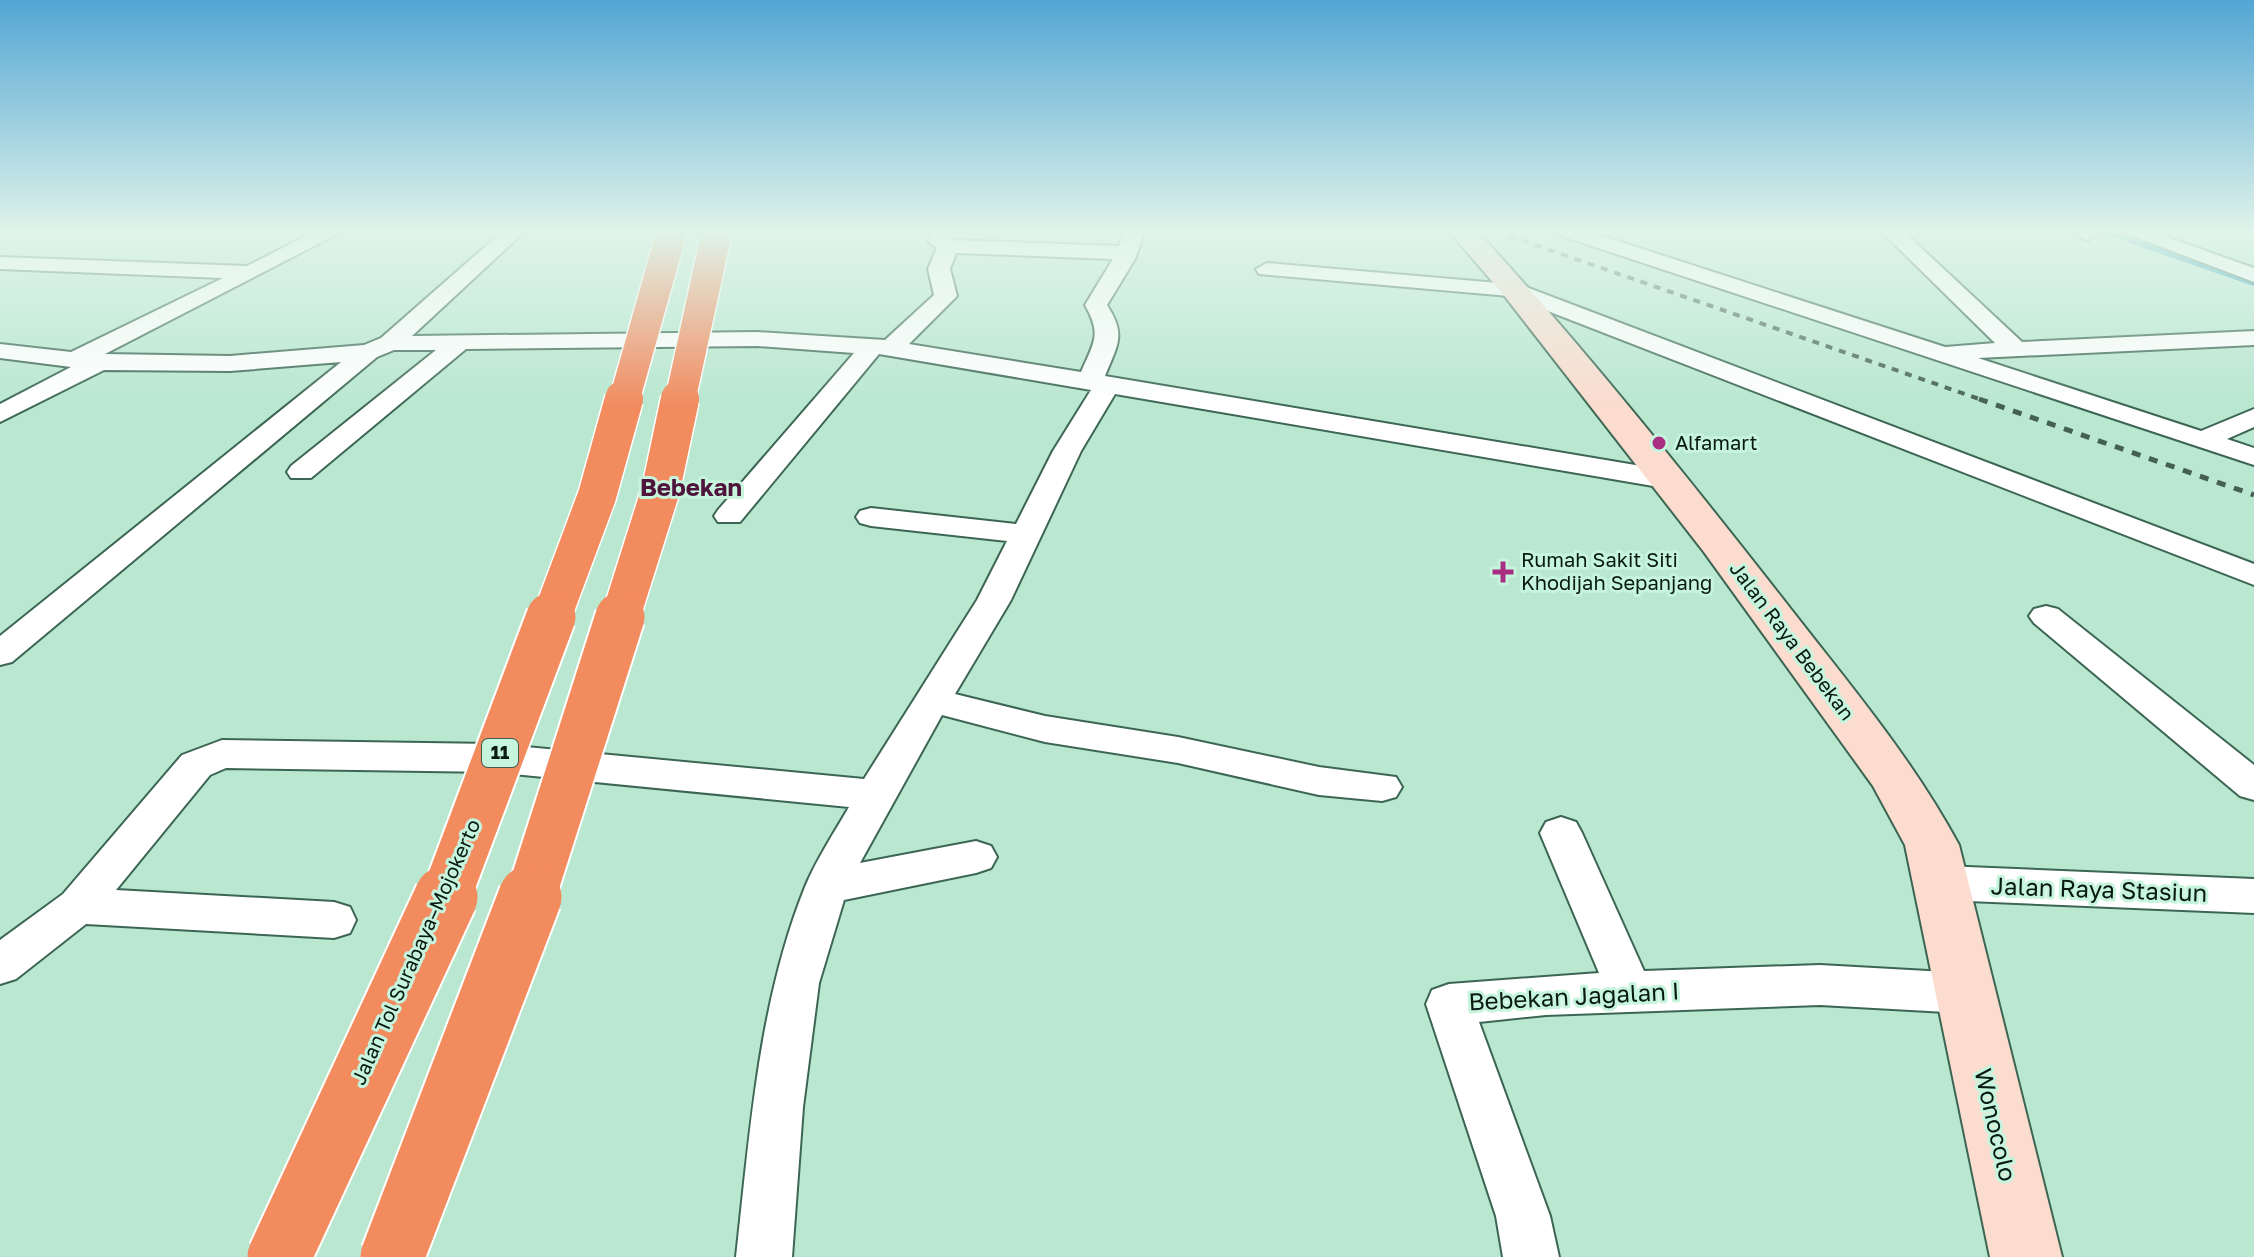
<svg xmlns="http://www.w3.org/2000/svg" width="2254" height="1257" viewBox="0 0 2254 1257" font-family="'Golos Text',sans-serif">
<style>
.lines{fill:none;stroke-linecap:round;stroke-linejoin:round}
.stream{stroke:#1592b5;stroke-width:6}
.minor-casing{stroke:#3c6653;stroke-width:4}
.secondary-casing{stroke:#3c6653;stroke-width:4}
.minor{fill:#fff;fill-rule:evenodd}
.secondary{fill:#fbdccf;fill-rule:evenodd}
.rail-far1{stroke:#446053;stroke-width:4;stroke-dasharray:7 7;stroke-linecap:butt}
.rail{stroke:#446053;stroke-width:5;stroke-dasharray:9 9;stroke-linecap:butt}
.motorway-bridge-far3-casing{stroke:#fff;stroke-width:33;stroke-linecap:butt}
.motorway-bridge-far2-casing{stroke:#fff;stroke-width:41;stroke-linecap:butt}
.motorway-bridge-far1-casing{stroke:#fff;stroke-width:53;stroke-linecap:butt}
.motorway-bridge-casing{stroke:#fff;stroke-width:67;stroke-linecap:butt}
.motorway-bridge-far3{stroke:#f28b5e;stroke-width:30}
.motorway-bridge-far2{stroke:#f28b5e;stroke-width:38}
.motorway-bridge-far1{stroke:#f28b5e;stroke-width:49}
.motorway-bridge{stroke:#f28b5e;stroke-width:63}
.poi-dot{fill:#a92e81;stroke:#c6f4dd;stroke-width:3}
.labels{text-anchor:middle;stroke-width:6;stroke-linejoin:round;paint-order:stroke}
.shield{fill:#c6f4dd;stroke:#415b4f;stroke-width:2}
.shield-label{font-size:18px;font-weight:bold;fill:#081a12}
.poi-label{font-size:20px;fill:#081a12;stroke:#c6f4dd;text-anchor:start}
.street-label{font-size:20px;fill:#081a12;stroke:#c6f4dd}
.quarter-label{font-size:24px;font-weight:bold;fill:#4f143b;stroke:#c6f4dd}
.near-street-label{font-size:24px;fill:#081a12;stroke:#c6f4dd}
</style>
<rect width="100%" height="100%" fill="#b9e7d0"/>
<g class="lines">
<polyline class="stream" points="2104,231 2254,283"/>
<defs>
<g id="minor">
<path d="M316 231H343L105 354 230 356 364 345 381 338 503 231H525L412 336 757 332 885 340 934 295 928 269 937 248 928 241 934 231H954L952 240 1119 246 1125 231H1145L1135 259 1107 305C1127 336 1117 345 1105 376L1665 470 1675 473 1679 479 1675 485 1665 488 1115 394 1081 451 1011 600 955 694 1045 716 1178 737 1319 767 1396 777 1402 787 1396 797 1382 801 1319 795 1178 763 1045 742 942 715 860 863 976 841 991 846 997 857 991 868 976 873 844 900 819 983 803 1107 792 1257H736C750 1133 758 1004 805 887 816 860 834 833 849 807L494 772 226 768 210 775 116 890 334 902 350 907 356 920 350 933 334 938 86 924 16 979 0 984V940L63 894 182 755 222 740 494 744 864 779 977 600 1007 541 871 526 860 523 856 517 860 511 871 508 1016 524 1053 451 1091 390 879 354 740 522H718L714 516 718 510 854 353 757 346 466 349 311 478H291L287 472 291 466 436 350H394L377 357 12 662 0 665V636L341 362 230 371 104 370 0 422V404L71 367 0 358V344L71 352 223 278 0 269V257L247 266ZM956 253 1113 259 1085 305C1102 335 1094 342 1081 372L909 344 957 296 950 269Z"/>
<polygon points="1556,231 1587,231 1945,347 1995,343 1881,231 1903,231 2022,342 2254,331 2254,345 1978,358 2201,431 2254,409 2254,427 2227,439 2254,448 2254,465 1559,235"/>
<polygon points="2077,231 2097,231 2098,234 2088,240 2081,238"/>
<polygon points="2120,231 2150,231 2254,268 2254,282"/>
<polygon points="1267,263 1521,285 2254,564 2254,585 1509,296 1259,274 1256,269"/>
<polygon points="2046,606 2058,609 2254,765 2254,800 2240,796 2034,623 2029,616 2034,609"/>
<polygon points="1561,817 1576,822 1582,833 1644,971 1820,965 1964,973 1980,979 1987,993 1980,1007 1964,1013 1820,1005 1546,1015 1479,1022 1550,1216 1559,1257 1503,1257 1496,1216 1426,1004 1432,990 1449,984 1599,973 1540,833 1546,822"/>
<polygon points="1944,866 2254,879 2254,913 1944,900 1929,895 1923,883 1929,871"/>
</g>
<path id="secondary" d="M1449 231H1477C1584 348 1685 474 1783 599 1845 679 1911 756 1959 845L2062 1257H1990L1905 845 1873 786 1704 552 1503 294Z"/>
</defs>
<use href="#minor" class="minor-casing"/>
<use href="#secondary" class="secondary-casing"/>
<use href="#minor" class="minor"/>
<use href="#secondary" class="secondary"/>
<polyline class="rail-far1" points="1495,231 1985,401"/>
<polyline class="rail" points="1979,399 2254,495"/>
<defs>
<g id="motorway-bridge-far3">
<polyline points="624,401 672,231"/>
<polyline points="680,401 717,231"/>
</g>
<g id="motorway-bridge-far2">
<polyline points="551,619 597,496 624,399"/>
<polyline points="620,619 661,489 680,399"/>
</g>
<g id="motorway-bridge-far1">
<polyline points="445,899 551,617"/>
<polyline points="530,899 620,617"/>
</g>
<g id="motorway-bridge">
<polyline points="279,1257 446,897"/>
<polyline points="392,1257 530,897"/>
</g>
</defs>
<use href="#motorway-bridge-far3" class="motorway-bridge-far3-casing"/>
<use href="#motorway-bridge-far2" class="motorway-bridge-far2-casing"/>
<use href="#motorway-bridge-far1" class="motorway-bridge-far1-casing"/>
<use href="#motorway-bridge" class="motorway-bridge-casing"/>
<use href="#motorway-bridge-far3" class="motorway-bridge-far3"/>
<use href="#motorway-bridge-far2" class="motorway-bridge-far2"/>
<use href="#motorway-bridge-far1" class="motorway-bridge-far1"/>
<use href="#motorway-bridge" class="motorway-bridge"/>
</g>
<linearGradient id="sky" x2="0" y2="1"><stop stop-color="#53a6d4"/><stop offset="0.57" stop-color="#e0f4ea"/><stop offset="1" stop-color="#e0f4ea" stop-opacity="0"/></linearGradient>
<rect width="2254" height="407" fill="url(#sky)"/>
<g class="poi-dot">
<circle cx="1659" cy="443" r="8"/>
<path d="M1499 560h8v8h8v8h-8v8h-8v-8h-8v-8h8z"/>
</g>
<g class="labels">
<rect class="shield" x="482" y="739" width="36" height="28" rx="6"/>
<g class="shield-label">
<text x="500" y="759">11</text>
</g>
<g class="poi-label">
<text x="1675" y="450">Alfamart</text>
<text x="1521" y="567">Rumah Sakit Siti<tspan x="1521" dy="23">Khodijah Sepanjang</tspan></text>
</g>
<g class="street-label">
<text transform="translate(1792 641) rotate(53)" y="7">Jalan Raya Bebekan</text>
<text transform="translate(416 952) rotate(-66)" y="7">Jalan Tol Surabaya–Mojokerto</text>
</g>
<g class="quarter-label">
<text x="691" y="496">Bebekan</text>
</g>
<g class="near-street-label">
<text transform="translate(2099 890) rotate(2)" y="8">Jalan Raya Stasiun</text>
<text transform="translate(1574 997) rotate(-3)" y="8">Bebekan Jagalan I</text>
<text transform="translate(1995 1125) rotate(77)" y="8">Wonocolo</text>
</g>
</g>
</svg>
